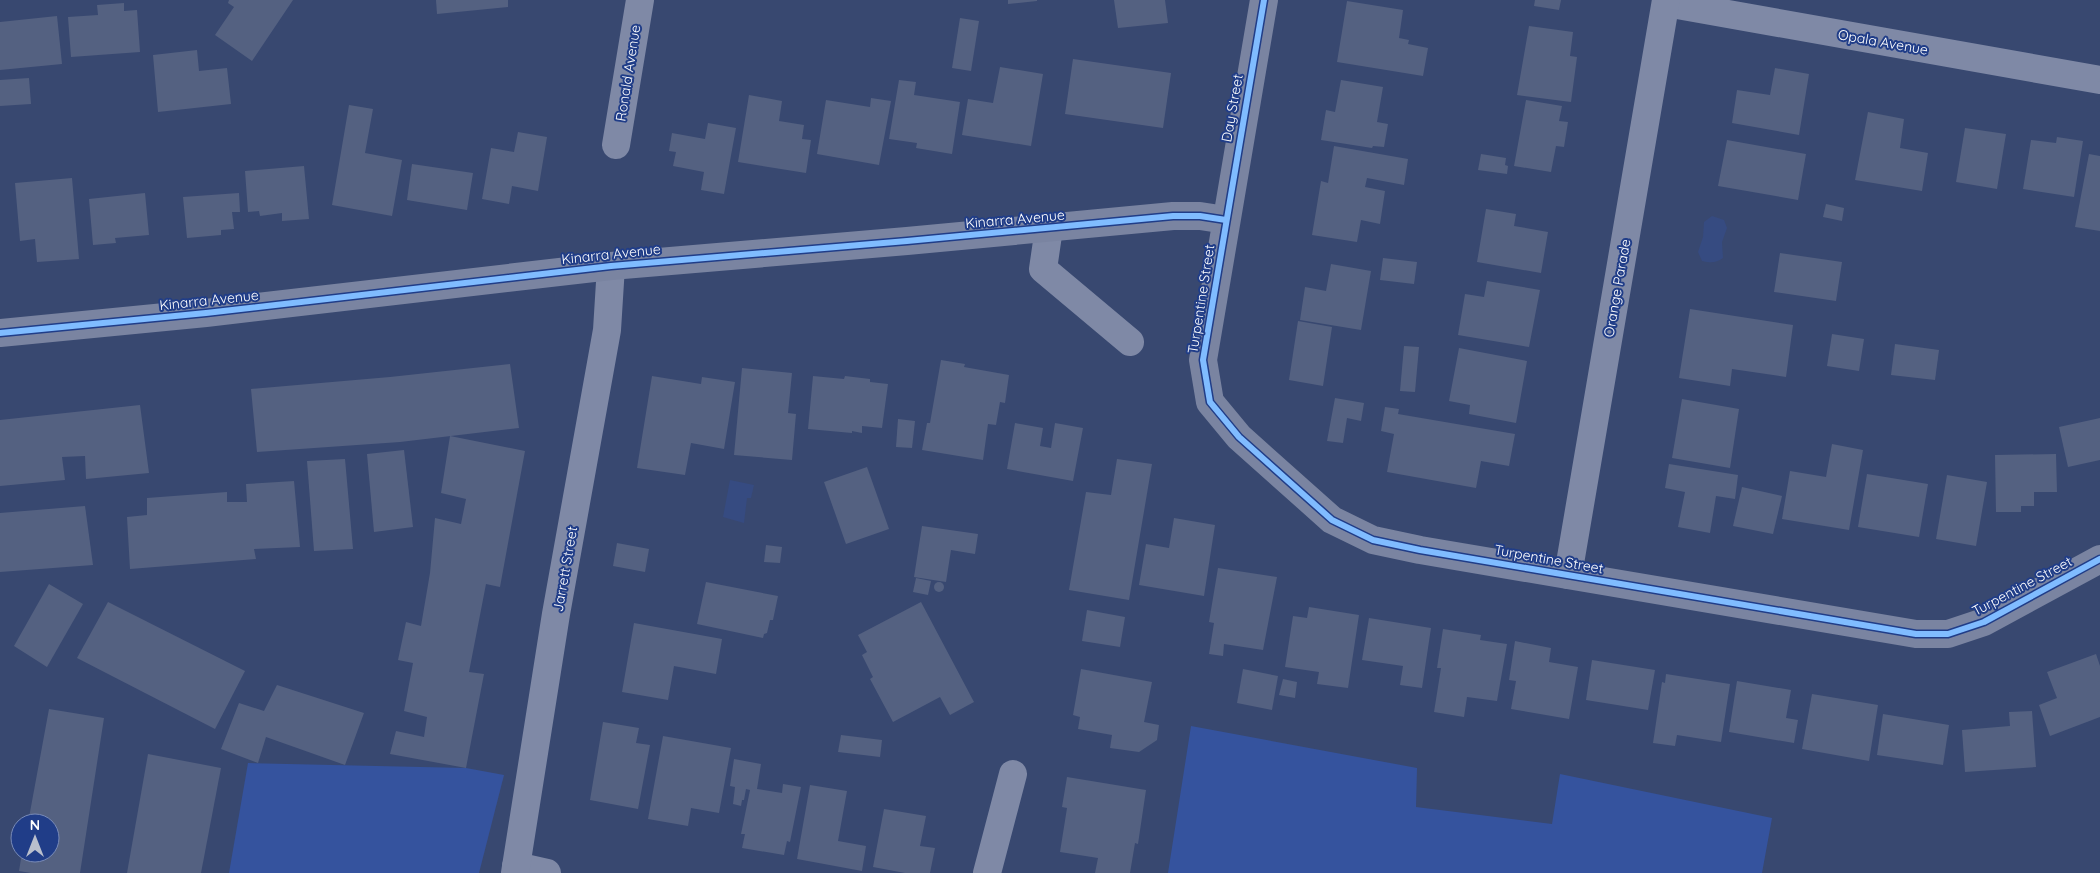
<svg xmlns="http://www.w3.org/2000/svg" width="2100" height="873" viewBox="0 0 2100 873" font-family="Quicksand,sans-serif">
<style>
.green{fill:#35539e}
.water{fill:#364b81}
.building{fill:#546181}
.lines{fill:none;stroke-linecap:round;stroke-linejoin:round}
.street{stroke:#7f89a6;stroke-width:28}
.secondary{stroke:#7a84a1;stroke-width:28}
.cycleway-casing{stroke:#203d88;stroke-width:9}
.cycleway{stroke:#80bcff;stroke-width:6}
.labels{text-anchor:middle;stroke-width:4;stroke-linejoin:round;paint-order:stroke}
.street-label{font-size:14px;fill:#fff;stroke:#203d88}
</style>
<rect width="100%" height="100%" fill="#384870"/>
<g class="green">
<polygon points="1191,726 1417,768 1416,807 1552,824 1560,774 1772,818 1762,873 1168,873"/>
<polygon points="248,763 466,768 504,775 479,873 229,873"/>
</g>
<g class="water">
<path d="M1712 216 1724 220 1727 228 1722 242 1723 258C1716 263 1711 263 1702 261L1698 252 1703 237 1704 222Z"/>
<polygon points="730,480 754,485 751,498 747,498 744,523 723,517"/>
</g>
<g class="building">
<polygon points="229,0 293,0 252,61 215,35 234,7 228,3"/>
<polygon points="436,0 508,0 508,7 437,14"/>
<polygon points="1008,0 1037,0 1037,1 1008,4"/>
<polygon points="1114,0 1165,0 1168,23 1118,28"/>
<polygon points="1535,0 1561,0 1559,10 1534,6"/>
<polygon points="1347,1 1403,10 1399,38 1409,40 1408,44 1428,48 1423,76 1337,62"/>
<polygon points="124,3 124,11 137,10 140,52 71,57 68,17 98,15 97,5"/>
<polygon points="57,16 62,64 0,70 0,22"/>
<polygon points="960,18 979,21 971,71 952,68"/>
<polygon points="1529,26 1573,32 1570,56 1577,57 1571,102 1517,95"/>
<polygon points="197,50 199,71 227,68 231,104 158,112 153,55"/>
<polygon points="1073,59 1171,73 1163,128 1065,114"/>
<polygon points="1000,67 1043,74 1031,146 962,135 968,99 993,103"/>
<polygon points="1775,68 1809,74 1799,135 1732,123 1737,90 1770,95"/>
<polygon points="29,78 31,104 0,106 0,80"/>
<polygon points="899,80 916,82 914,95 960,102 952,154 916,148 917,143 889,139"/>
<polygon points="1341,80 1383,87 1377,122 1388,124 1384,147 1373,146 1372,148 1321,140 1326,110 1335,112"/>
<polygon points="749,95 782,101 779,121 804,125 802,139 811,140 806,173 738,162"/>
<polygon points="871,98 891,101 879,165 817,154 826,100 870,107"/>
<polygon points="1526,100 1562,106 1559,121 1568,122 1564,147 1556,146 1551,172 1514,166"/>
<polygon points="349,105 373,109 365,153 402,160 392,216 332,205"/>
<polygon points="1868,112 1904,119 1900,148 1928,153 1922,191 1855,180"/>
<polygon points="708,123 736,128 724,194 701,190 704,172 673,166 676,152 669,151 672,133 705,139"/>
<polygon points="1965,128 2006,134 1997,189 1956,182"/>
<polygon points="518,132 547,137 538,191 512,186 509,204 482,199 491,148 514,152"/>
<polygon points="2057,137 2083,141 2074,197 2023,189 2031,140 2056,143"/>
<polygon points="1727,140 1806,154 1798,200 1718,186"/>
<polygon points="1334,146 1408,159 1404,185 1367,178 1365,187 1385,191 1380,224 1361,220 1357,242 1312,235 1321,181 1328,183"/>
<polygon points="1481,154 1506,158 1505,165 1508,166 1507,174 1478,170"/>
<polygon points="2089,154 2100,156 2100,231 2075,227"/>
<polygon points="412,164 473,173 467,210 407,200"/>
<polygon points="304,166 309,219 282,221 282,213 260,216 259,211 248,212 245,171"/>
<polygon points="72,178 79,259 37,262 35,239 20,241 15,183"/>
<polygon points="145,193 149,235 115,238 116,243 93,245 89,199"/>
<polygon points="239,193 240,212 232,212 234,229 221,230 221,235 187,238 183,197"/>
<polygon points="1826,204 1844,208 1842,221 1823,217"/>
<polygon points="1486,209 1516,214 1514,226 1548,232 1541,273 1477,262"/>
<polygon points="1780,253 1842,262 1836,301 1774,292"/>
<polygon points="1383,258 1417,262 1414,284 1380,280"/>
<polygon points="1331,264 1371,271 1361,330 1300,320 1305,287 1326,291"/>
<polygon points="1487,281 1540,290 1529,347 1458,335 1465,294 1484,297"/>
<polygon points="1690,309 1793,325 1786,377 1732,369 1730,386 1679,378"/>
<polygon points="1298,321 1332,327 1323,386 1289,380"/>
<polygon points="1832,334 1864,339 1859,371 1827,366"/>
<polygon points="1895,344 1939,350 1935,380 1891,375"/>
<polygon points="1404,346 1419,347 1415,392 1400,391"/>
<polygon points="1459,348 1527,361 1516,423 1469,414 1470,405 1449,401"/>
<polygon points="941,360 965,364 964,367 1009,375 1005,403 1000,402 996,425 988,424 983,460 922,450 927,423 930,423"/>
<polygon points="510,364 519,428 400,442 257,452 251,389 390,377"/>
<polygon points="742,368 792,373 788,413 796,414 792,460 734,455"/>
<polygon points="652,376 701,384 702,377 735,382 724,449 691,443 685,475 637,468"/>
<polygon points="813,376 844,379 845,376 870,379 870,382 888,384 882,428 862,426 862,433 852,431 852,433 808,429"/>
<polygon points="1335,398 1364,403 1361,421 1347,418 1343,443 1327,441"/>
<polygon points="1682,399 1739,409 1730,468 1672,458"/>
<polygon points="140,405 149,473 86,479 85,456 62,457 65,480 0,486 0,420"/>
<polygon points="1385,407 1399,409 1398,414 1515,434 1509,466 1481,461 1476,488 1387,472 1394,434 1381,431"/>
<polygon points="2100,418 2100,460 2068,467 2059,427"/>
<polygon points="898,419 915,421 912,448 896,447"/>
<polygon points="1015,423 1043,428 1040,446 1051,448 1055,423 1083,428 1073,481 1007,469"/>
<polygon points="450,436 525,451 500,587 486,584 469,672 484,674 466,768 390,754 396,731 424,737 427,717 404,711 413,663 398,660 406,622 421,626 430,573 435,518 461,524 466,499 441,493"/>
<polygon points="1832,444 1863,450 1849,530 1782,519 1790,471 1826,477"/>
<polygon points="404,450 413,527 374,532 367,454"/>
<polygon points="2056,454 2057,492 2034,492 2034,506 2021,506 2021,512 1996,512 1995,455"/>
<polygon points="345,459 353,549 314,551 307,461"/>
<polygon points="1117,459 1152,464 1129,600 1069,590 1086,492 1111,495"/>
<polygon points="1669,464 1738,475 1735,499 1716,496 1710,533 1678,527 1685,492 1665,488"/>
<polygon points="867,467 889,529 846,544 824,482"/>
<polygon points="1867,474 1928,484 1919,537 1858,527"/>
<polygon points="1947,475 1987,482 1976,546 1936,539"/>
<polygon points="294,481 300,547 254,549 256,559 130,569 127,517 147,515 147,498 227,492 227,502 247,502 246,484"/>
<polygon points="1742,487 1782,496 1773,534 1733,526"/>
<polygon points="85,506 93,565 0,572 0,513"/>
<polygon points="1174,518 1215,525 1204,596 1139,585 1146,544 1169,548"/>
<polygon points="922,526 978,534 975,554 951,550 946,582 914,577"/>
<polygon points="617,543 649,549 645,572 613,566"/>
<polygon points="766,545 782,547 780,563 764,562"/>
<polygon points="1218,568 1277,577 1263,650 1224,644 1223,656 1209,654 1214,623 1209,622"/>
<polygon points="916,578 931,581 928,595 913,592"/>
<circle cx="939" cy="587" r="5"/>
<polygon points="706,582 778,596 773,620 770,620 767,633 764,634 763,638 697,624"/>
<polygon points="49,584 83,604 47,667 14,646"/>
<polygon points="108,602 245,671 215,729 77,658"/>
<polygon points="921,602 974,702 950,715 940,697 893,722 870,679 873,677 862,655 867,652 858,635"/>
<polygon points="1309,607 1359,615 1348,688 1317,684 1319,672 1285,667 1293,616 1307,618"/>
<polygon points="1087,610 1125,617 1120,647 1082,641"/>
<polygon points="1369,618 1431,628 1422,688 1400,685 1403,666 1362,660"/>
<polygon points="634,623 722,639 716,674 674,666 668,700 622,692"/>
<polygon points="1443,629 1481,635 1480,640 1507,644 1497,701 1467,697 1464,717 1434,712 1441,668 1437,668"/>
<polygon points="1515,641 1551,648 1549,662 1578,667 1569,719 1511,709 1516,681 1509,680"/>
<polygon points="2096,654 2100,666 2100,717 2050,736 2039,705 2057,698 2047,672"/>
<polygon points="1592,660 1655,670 1648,710 1586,700"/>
<polygon points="1081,669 1152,682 1144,722 1159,725 1157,740 1139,752 1110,748 1112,735 1078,729 1080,717 1073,715"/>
<polygon points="1243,669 1278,676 1272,710 1237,703"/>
<polygon points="1666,674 1730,684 1721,742 1677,735 1675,746 1653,743 1662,682 1665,683"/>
<polygon points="1283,679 1297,682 1295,698 1279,695"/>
<polygon points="1737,681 1791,690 1786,718 1798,720 1794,743 1729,732"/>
<polygon points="277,685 364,713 345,765 266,737 258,763 221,749 239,703 264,711"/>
<polygon points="1812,694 1878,705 1869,761 1802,749"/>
<polygon points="49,709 104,718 80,873 31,873 19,871 22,853 50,853 50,823 28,823"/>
<polygon points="2032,711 2036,767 1965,772 1962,730 2010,726 2009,712"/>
<polygon points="1883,714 1949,725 1943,765 1877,755"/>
<polygon points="603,722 639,728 636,743 650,745 638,809 590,800"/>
<polygon points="841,735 882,740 880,757 838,752"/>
<polygon points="663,736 731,748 719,813 691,808 688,826 648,819"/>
<polygon points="148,754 221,768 201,873 127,873"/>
<polygon points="734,759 761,764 757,789 782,793 783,784 801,787 790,842 787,841 784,855 742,848 745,834 741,834 750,790 746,789 744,800 742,800 741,806 733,804 735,787 730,786"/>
<polygon points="1067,777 1146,790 1138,844 1135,843 1130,873 1095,873 1098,858 1060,852 1067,808 1062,807"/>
<polygon points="810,785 847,791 838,841 866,846 862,871 797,859"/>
<polygon points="884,809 926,816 920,846 935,848 930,873 905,873 873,867"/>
</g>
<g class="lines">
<g class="street">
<polyline points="1666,3 2100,80"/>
<polyline points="616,145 640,0"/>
<polyline points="1049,228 1043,269 1130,342"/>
<polyline points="1568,575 1666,0"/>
<polyline points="516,866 547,873"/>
<polyline points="515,873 556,614 607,330 611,266"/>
<polyline points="987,873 1013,774"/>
</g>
<g class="secondary">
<polyline points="1264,0 1203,360 1210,402 1239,437 1332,520 1373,540 1420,550 1916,634 1948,634 1984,622 2100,559"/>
<polyline points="0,333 206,313 611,266 907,241 1173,216 1200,216 1226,220"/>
</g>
<defs>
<g id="cycleway">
<polyline points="1264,0 1203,360 1210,402 1239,437 1332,520 1373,540 1420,550 1916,634 1948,634 1984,622 2100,559"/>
<polyline points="0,333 206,313 611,266 907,241 1173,216 1200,216 1226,220"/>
</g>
</defs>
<use href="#cycleway" class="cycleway-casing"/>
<use href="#cycleway" class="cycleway"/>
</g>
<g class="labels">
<g class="street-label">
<text transform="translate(1883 42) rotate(10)" y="5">Opala Avenue</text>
<text transform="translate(628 73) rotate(-81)" y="5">Ronald Avenue</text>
<text transform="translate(1232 108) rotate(-80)" y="5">Day Street</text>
<text transform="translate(1015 219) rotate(-5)" y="5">Kinarra Avenue</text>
<text transform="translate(611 254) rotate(-6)" y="5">Kinarra Avenue</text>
<text transform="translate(1617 288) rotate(-80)" y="5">Orange Parade</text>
<text transform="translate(1201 299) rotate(-81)" y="5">Turpentine Street</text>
<text transform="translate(209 300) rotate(-6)" y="5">Kinarra Avenue</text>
<text transform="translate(1549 559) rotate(10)" y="5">Turpentine Street</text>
<text transform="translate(565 569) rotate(-80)" y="5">Jarrett Street</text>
<text transform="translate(2022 586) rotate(-28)" y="5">Turpentine Street</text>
</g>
</g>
<g transform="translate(35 838)"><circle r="24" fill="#203d88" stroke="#798bb8"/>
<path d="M0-4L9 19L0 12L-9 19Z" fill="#b9bfcd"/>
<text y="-8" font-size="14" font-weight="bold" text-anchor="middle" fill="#ffffff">N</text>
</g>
</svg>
